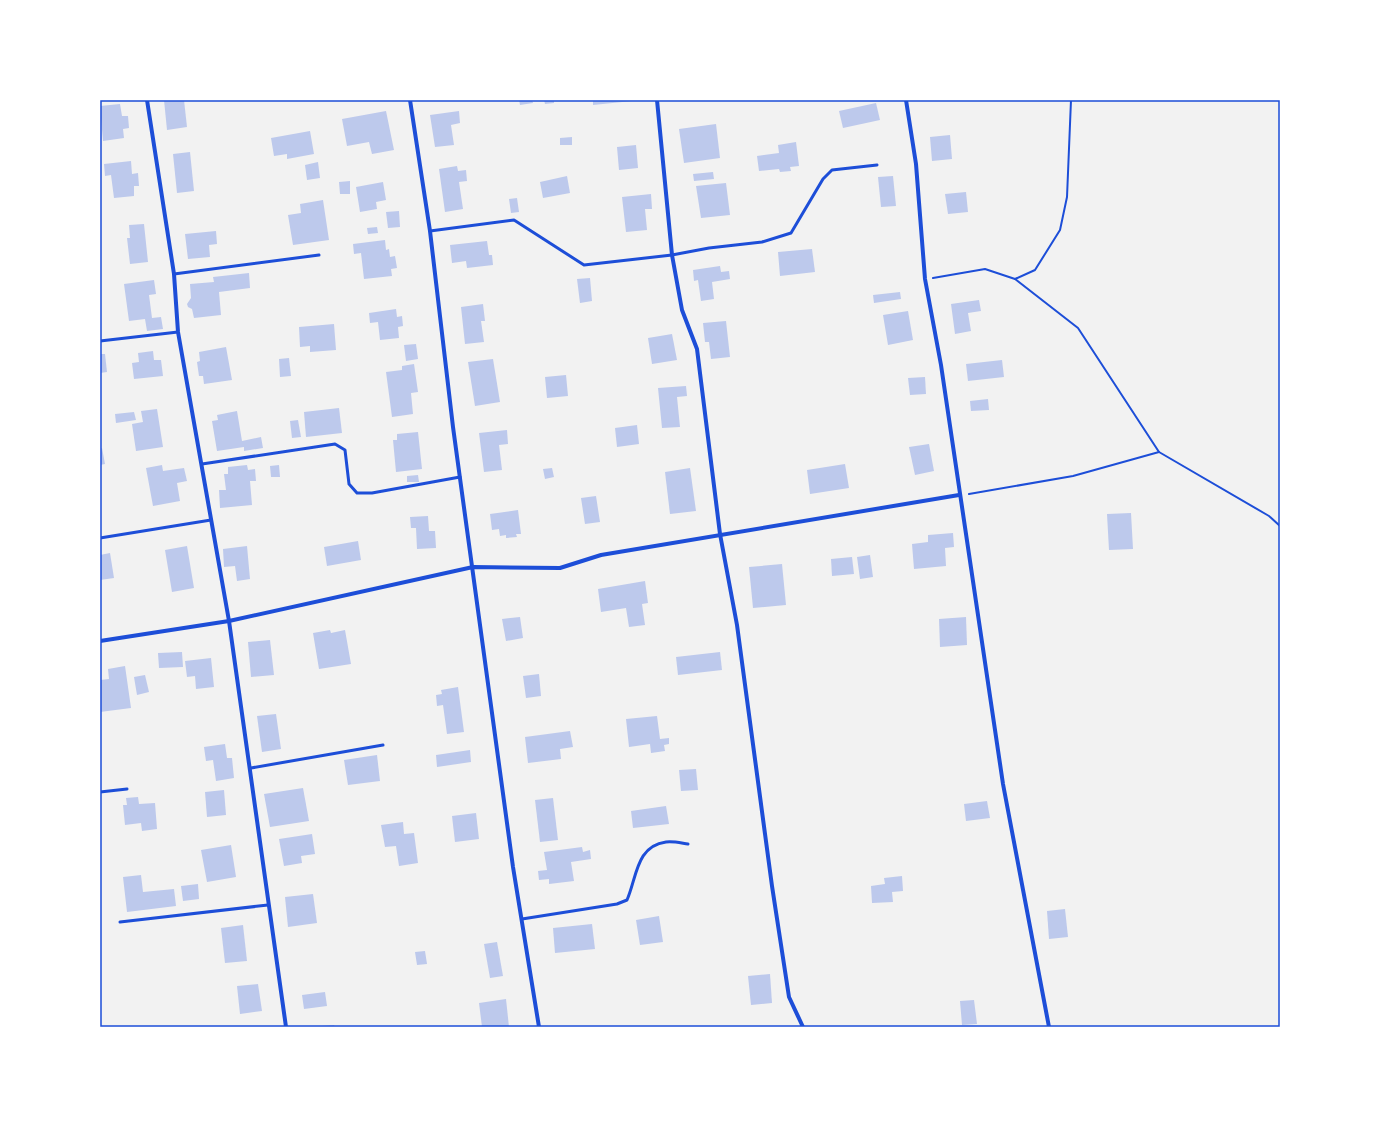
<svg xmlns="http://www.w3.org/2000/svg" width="1380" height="1127" viewBox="0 0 1380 1127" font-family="Manrope,sans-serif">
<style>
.building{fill:#bdc9ec}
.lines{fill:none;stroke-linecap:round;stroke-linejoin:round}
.path{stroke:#1d4ed8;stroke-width:2}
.service{stroke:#1d4ed8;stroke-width:3}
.minor{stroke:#1d4ed8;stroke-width:4}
.neatline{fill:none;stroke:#1d4ed8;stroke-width:1.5}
</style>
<rect width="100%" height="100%" fill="#f2f2f2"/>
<g class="building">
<polygon points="164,100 184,100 187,127 167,130"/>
<polygon points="519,100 532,100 533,103 520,105"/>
<polygon points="544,100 554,100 554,103 545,104"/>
<polygon points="593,100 632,100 632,101 593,105"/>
<polygon points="876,103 880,120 843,128 839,111"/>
<polygon points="120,104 122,116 128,116 129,128 123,129 124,138 103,141 100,106"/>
<polygon points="386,111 394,150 372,154 369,142 347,146 342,119"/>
<polygon points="459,111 460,123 451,125 454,145 435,147 430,115"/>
<polygon points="716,124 720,158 684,163 679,129"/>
<polygon points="310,131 314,154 287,159 287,154 274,156 271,138"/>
<polygon points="950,135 952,159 932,161 930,137"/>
<polygon points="572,137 572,145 560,145 560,138"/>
<polygon points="796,142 799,166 790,167 791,171 780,172 779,169 759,171 757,156 779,153 778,145"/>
<polygon points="636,145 638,168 619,170 617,147"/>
<polygon points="190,152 194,191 177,193 173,154"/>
<polygon points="131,161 132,174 138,173 139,186 134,186 134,196 114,198 111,175 105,176 104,164"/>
<polygon points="318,162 320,178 307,180 305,165"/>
<polygon points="457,166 458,171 466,170 467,181 459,182 463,209 445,212 439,169"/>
<polygon points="713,172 714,179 694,181 693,174"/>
<polygon points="567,176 570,193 543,198 540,182"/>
<polygon points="893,176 896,206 881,207 878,177"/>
<polygon points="350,181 350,194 340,194 339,182"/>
<polygon points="383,182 386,200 376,202 377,209 360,212 356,187"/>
<polygon points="726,183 730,215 701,218 696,186"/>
<polygon points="966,192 968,212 948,214 945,194"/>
<polygon points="651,194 652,209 645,209 647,230 626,232 622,197"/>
<polygon points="517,198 519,212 511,213 509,199"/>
<polygon points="323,200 329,240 293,245 288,215 301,213 300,204"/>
<polygon points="399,211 400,227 388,228 386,212"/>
<polygon points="144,224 148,262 130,264 127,238 130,238 129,225"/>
<polygon points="377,227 378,233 368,234 367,228"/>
<polygon points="216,231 217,244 209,245 210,257 188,259 185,234"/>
<polygon points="385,240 386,250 389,249 390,257 395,256 397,268 391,269 392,276 364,279 361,253 354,254 353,244"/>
<polygon points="487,241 489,255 492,255 493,265 467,268 466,261 452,263 450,245"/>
<polygon points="812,249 815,272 780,276 778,252"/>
<polygon points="720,266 721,272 729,271 730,279 712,282 714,299 701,301 698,280 694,281 693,270"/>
<polygon points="249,273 250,288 219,292 221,315 194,318 192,309 188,307 187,304 191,298 190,284 214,282 213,277"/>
<polygon points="590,278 592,301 580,303 577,279"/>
<polygon points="154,280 156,294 149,295 152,318 161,317 163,329 147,331 145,319 129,321 124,284"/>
<polygon points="900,292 901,299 874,303 873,295"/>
<polygon points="979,300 981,311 968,313 971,331 955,334 951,304"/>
<polygon points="483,304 485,321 481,321 484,342 465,344 461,307"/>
<polygon points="396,309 397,317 402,316 403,326 398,327 399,338 380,340 378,322 370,323 369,313"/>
<polygon points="908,311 913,340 888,345 883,315"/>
<polygon points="726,321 730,357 711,359 709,342 705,342 703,323"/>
<polygon points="334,324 336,350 310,352 310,346 300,347 299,327"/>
<polygon points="672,334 677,360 652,364 648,338"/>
<polygon points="416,344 418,359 406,361 404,345"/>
<polygon points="226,347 232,380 204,384 203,376 199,376 197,362 200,361 199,352"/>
<polygon points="153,351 154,360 161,360 163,376 134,379 132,363 139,362 138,353"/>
<polygon points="100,354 105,354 107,372 100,373"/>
<polygon points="289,358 291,376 280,377 279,359"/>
<polygon points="493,359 500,402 475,406 468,362"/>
<polygon points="1002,360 1004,377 968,381 966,364"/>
<polygon points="414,364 418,392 411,393 413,414 392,417 386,372 402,370 402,366"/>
<polygon points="566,375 568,396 547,398 545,377"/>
<polygon points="925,377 926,394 910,395 908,378"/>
<polygon points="686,386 687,396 677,397 680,427 662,428 658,388"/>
<polygon points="988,399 989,410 971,411 970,401"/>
<polygon points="339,408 342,433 306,437 304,412"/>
<polygon points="157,409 163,447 136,451 132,424 143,422 141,411"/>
<polygon points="237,411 242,441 261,437 263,448 244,451 244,447 217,451 212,421 218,420 217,415"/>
<polygon points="134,412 136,420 116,423 115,414"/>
<polygon points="298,420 301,437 292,438 290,421"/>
<polygon points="637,425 639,444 617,447 615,428"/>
<polygon points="507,430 508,444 499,445 502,470 484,472 479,433"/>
<polygon points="418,432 422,469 396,472 393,440 397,440 397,434"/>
<polygon points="929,444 934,471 915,475 909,447"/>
<polygon points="102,448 105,464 100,465 100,449"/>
<polygon points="845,464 849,488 810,494 807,470"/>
<polygon points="162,465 163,471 184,468 187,481 177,483 180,501 153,506 146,468"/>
<polygon points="247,465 248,470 255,469 256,481 250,481 252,505 220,508 219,490 226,490 224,474 228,474 228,467"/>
<polygon points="279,465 280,477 271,477 270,466"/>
<polygon points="552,468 554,477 545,479 543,469"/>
<polygon points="690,468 696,511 670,514 665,472"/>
<polygon points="418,475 419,482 407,482 407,476"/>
<polygon points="596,496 600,522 585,524 581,498"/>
<polygon points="518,510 521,534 516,534 517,537 506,538 506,535 500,536 499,529 492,530 490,514"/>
<polygon points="1131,513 1133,549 1109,550 1107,514"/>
<polygon points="428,516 429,531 435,531 436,548 417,549 416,528 411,528 410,517"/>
<polygon points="953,533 954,547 945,548 946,566 914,569 912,544 928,542 928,535"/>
<polygon points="358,541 361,560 327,566 324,547"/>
<polygon points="187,546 194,588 172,592 165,550"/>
<polygon points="247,546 250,579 237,581 235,566 224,567 223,549"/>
<polygon points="110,553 114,578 100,580 100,555"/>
<polygon points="870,555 873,577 860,579 857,557"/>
<polygon points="852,557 854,574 832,576 831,559"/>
<polygon points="782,564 786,605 753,608 749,567"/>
<polygon points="645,581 648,603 642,604 645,625 629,627 626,608 601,612 598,589"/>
<polygon points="520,617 523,638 506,641 502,619"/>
<polygon points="966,617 967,645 940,647 939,619"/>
<polygon points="330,630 331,633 345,630 351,664 319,669 313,633"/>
<polygon points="270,640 274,675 251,677 248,642"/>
<polygon points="182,652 183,667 159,668 158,653"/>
<polygon points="720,652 722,670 678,675 676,657"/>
<polygon points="211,658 214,687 196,689 195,676 187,677 185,661"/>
<polygon points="125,666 131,708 100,712 100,680 109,679 108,669"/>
<polygon points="539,674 541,696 526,698 523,676"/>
<polygon points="145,675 149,692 137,695 134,677"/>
<polygon points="458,687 464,732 447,734 443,705 437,706 436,695 442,694 441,690"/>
<polygon points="276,714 281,749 262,752 257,716"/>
<polygon points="657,716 660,739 669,738 669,744 664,745 665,751 651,753 650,744 629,747 626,719"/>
<polygon points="570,731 573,747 560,749 561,759 528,763 525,737"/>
<polygon points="225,744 227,758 232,758 234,778 216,781 213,760 206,761 204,747"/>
<polygon points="470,750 471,762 437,767 436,755"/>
<polygon points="377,755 380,781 348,785 344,760"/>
<polygon points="696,769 698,790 681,791 679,770"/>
<polygon points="303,788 309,821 270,827 264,794"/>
<polygon points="224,790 226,815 207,817 205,792"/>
<polygon points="138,797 139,804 155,803 157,829 142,831 141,823 125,825 123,805 127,805 126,798"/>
<polygon points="553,798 558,840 540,842 535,800"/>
<polygon points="987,801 990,818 966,821 964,804"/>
<polygon points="666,806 669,824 633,828 631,811"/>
<polygon points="476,813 479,839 455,842 452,816"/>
<polygon points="403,822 404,834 414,833 418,863 399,866 396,846 385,847 381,825"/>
<polygon points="312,834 315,854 301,856 302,863 284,866 279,839"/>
<polygon points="231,845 236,877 207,882 201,850"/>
<polygon points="582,847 583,852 590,850 591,859 571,862 574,881 549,884 549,879 539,880 538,871 547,870 544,852"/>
<polygon points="141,875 143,892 174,889 176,906 127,912 123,877"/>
<polygon points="902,876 903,891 892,892 893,902 872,903 871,886 885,884 884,878"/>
<polygon points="198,884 199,899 183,901 181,886"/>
<polygon points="313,894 317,923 288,927 285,897"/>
<polygon points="1065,909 1068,937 1049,939 1047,911"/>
<polygon points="659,916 663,942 640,945 636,920"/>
<polygon points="592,924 595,949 555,953 553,928"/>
<polygon points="243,925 247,961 225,963 221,928"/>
<polygon points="497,942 503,976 490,978 484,944"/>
<polygon points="425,951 427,964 417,965 415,952"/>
<polygon points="770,974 772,1003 751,1005 748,976"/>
<polygon points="258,984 262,1011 240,1014 237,986"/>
<polygon points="325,992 327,1006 304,1009 302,995"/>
<polygon points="506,999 509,1027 482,1027 479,1003"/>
<polygon points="974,1000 977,1024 962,1025 960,1001"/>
<polygon points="334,1025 335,1027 322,1027 322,1026"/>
</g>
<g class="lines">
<g class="path">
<polyline points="933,278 985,269 1015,279 1078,328 1159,452 1269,516 1280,526"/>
<polyline points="1015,279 1035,270 1060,230 1067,197 1071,100"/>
<polyline points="969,494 1073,476 1159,452"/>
</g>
<g class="service">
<polyline points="430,231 514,220 584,265 672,255 709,248 762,242 791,233 823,179 832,170 877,165"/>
<polyline points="174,274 319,255"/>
<polyline points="100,341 178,332"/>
<polyline points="202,464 335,444 345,450 349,484 357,493 372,493 460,477"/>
<polyline points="100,538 211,520"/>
<polyline points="251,768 383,745"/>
<polyline points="100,792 127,789"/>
<path d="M522 919 617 904 627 900C637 877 636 846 666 842 673 841 681 843 688 844"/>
<polyline points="120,922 268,905"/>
</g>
<g class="minor">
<polyline points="147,100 174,274 178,332 229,621 286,1027"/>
<polyline points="410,100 430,231 453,427 513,867 539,1027"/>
<polyline points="657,100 672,255 682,310 697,349 720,534 737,625 772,886 789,997 803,1027"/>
<polyline points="906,100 916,164 925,279 941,365 1003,784 1049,1027"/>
<polyline points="100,641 229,621 473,567 560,568 601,555 959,495"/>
</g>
</g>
<rect width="1380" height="1127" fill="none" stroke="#ffffff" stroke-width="202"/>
<rect x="101" y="101" width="1178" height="925" class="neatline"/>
</svg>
